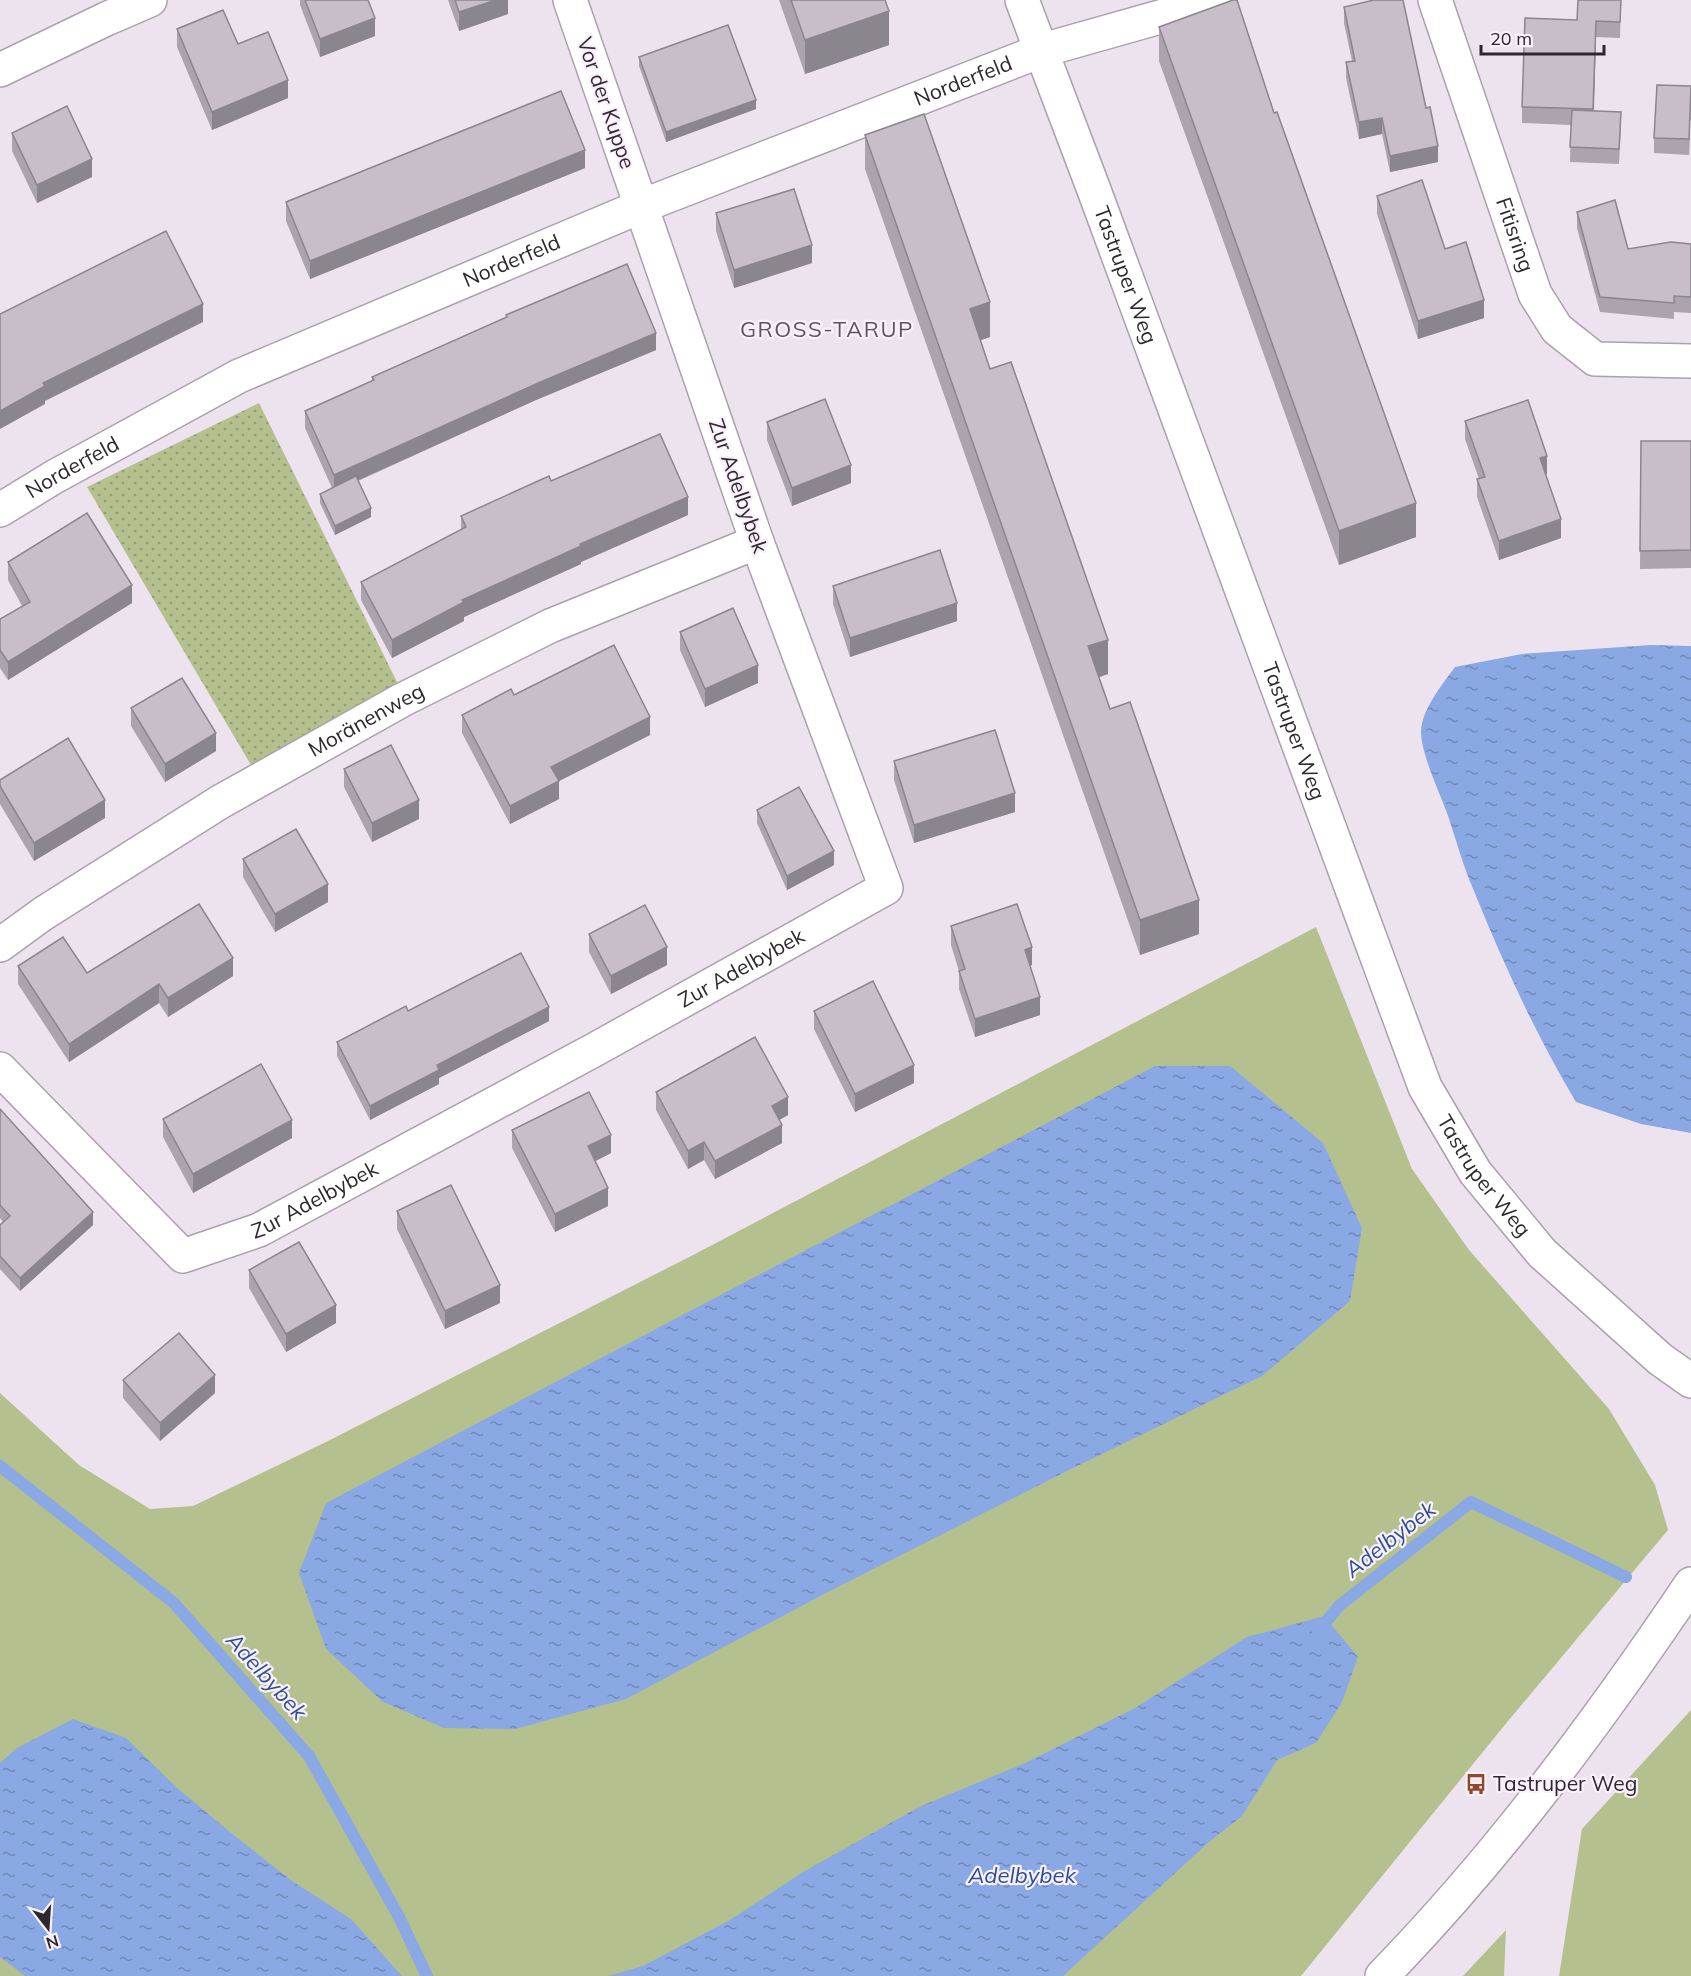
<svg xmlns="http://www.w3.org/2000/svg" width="1691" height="1976" viewBox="0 0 1691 1976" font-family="Mulish,sans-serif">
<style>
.grass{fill:#b5c08f}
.park{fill:url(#park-dots)}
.water{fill:url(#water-ripples)}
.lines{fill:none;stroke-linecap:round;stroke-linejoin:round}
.stream{stroke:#8aa8e3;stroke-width:12}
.street-casing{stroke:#aaa1ac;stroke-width:36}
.secondary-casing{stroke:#aaa1ac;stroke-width:36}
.street{stroke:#fff;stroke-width:33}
.secondary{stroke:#fff;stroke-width:33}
.wall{fill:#aba3ad}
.shaded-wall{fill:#8b858d}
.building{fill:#c7bec9;stroke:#8b858d;stroke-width:1.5}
.labels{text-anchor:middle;stroke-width:4.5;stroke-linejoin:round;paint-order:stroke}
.street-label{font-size:21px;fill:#2c282c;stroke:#faf0fc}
.poi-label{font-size:21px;fill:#2c282c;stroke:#faf0fc;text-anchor:start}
.neighbourhood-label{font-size:22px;letter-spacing:1.5px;fill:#5c545e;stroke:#faf0fc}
.water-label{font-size:22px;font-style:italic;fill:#2e4f95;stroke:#faf0fc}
</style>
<defs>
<pattern id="park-dots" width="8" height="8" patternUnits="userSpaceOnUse" patternTransform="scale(1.5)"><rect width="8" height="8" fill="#b5c08f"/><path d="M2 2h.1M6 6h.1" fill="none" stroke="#939c75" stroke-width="1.8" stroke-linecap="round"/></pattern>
<pattern id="water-ripples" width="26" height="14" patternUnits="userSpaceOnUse" patternTransform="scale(1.5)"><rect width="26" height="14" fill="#8aa8e3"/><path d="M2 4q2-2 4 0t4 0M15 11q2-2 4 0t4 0" fill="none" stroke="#7189b8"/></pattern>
</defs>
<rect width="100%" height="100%" fill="#ede3ee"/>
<g class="grass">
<polygon points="1316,927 1412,1169 1469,1250 1609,1409 1655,1485 1668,1530 1508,1721 1301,1976 0,1976 0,1393 79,1465 150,1509 193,1506 326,1442 697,1253"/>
<polygon points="1691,1710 1691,1976 1559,1976 1582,1829"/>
<polygon points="1506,1930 1504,1976 1463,1976"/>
</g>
<polygon class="park" points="259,403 398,684 251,765 87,487"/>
<g class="water">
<path d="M1651 645 1691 646V1133L1641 1124 1576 1102C1536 1035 1503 963 1474 891 1463 866 1456 839 1447 813 1439 791 1421 754 1421 731 1421 711 1443 683 1455 667L1522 654Z"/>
<polygon points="1155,1066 1230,1066 1323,1143 1362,1228 1350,1301 1262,1376 1069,1470 826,1593 626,1699 515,1729 444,1728 383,1702 326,1649 299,1573 326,1503"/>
<polygon points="1324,1616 1358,1657 1342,1702 1316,1743 1277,1760 1242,1816 1209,1842 1063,1976 608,1976 643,1966 730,1920 803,1872 921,1806 1023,1764 1135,1708 1247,1637"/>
<polygon points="73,1719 126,1738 176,1787 230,1832 292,1881 351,1919 402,1976 25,1976 0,1957 0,1763 17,1748"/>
</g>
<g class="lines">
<g class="stream">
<polyline points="0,1466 174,1603 309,1756 399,1917 427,1976"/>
<polyline points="1318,1631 1340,1605 1471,1502 1626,1577"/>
</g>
<defs>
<g id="street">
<path id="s1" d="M1435 0 1535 294 1557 329 1595 359 1691 361"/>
<polyline points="0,70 106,19 150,0"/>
<path id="s2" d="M0 510 54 477 239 376 642 206 1043 50 1220 0"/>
<path id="s3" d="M0 945 44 913 220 802 402 700 550 626 757 542"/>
<path id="s4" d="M0 1069 183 1256 259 1230 594 1050 886 888 757 542 570 0"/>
</g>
<g id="secondary">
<path id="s5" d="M1022 0 1094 190 1425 1087 1475 1172 1542 1253 1660 1359 1691 1381"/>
<path d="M1382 1976C1498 1857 1598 1722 1691 1584"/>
</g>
</defs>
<use href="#street" class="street-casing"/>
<use href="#secondary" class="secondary-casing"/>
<use href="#street" class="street"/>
<use href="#secondary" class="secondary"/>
</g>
<g class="wall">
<polygon points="300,0 368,0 375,36 320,57 300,5"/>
<polygon points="448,0 508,0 508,14 459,31"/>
<polygon points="779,0 885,0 889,45 805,74"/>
<polygon points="1621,0 1620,38 1596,37 1594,111 1621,127 1619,164 1570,162 1571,125 1522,123 1522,107 1577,20"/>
<polygon points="1344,7 1438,162 1390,172 1382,134 1359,139 1346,78 1346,62 1352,61 1344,23"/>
<polygon points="1159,27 1416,537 1339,565 1159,61"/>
<polygon points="177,29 238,44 288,98 212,130 177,47"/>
<polygon points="639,57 756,109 666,142 639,66"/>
<polygon points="1691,86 1691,121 1690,119 1689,155 1654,153 1654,138"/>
<polygon points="12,133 92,177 37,203 12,151"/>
<polygon points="865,135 990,337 980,340 990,369 1108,674 1099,677 1110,709 1199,934 1140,955 865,169"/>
<polygon points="585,168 310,279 286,221 286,202"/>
<polygon points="1377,196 1445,249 1484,318 1418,339 1377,214"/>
<polygon points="1577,212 1628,249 1691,244 1691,313 1674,312 1674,319 1600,312 1577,228"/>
<polygon points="716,213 812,263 734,288 716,231"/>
<polygon points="506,315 656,350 536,400 358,481 371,517 335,535 320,503 320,494 332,488 305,428 305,411 372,381 372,377 506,317"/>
<polygon points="1465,421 1547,474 1546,474 1561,538 1499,560 1477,497 1477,479 1479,479 1465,439"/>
<polygon points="767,422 851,483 792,506 767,440"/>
<polygon points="1641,441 1691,441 1691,568 1640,569"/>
<polygon points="551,481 688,515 581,562 581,564 464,617 464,621 392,658 361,600 361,582 461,530 461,516"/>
<polygon points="8,562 132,603 8,680 0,668 0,619 22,606 8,580"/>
<polygon points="833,586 957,621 850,657 833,604"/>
<polygon points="680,632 758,683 705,707 680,650"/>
<polygon points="514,695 650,735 559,781 559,799 510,824 462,733 462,715"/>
<polygon points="131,708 216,751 165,782 131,726"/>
<polygon points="894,761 1015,812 914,843 894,780"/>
<polygon points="344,769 419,819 372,842 344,787"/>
<polygon points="0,780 105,818 34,861 0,804"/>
<polygon points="757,810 834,865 787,890 757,823"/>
<polygon points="243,859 328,902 275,932 243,877"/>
<polygon points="951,926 1032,965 1030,966 1040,1015 975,1037 959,989 959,971 951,945"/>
<polygon points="589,934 667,965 611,994 589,952"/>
<polygon points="18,966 87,973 233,976 168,1017 159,1003 69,1062 18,984"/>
<polygon points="408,1011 549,1021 439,1078 439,1084 370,1120 337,1056 337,1042"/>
<polygon points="814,1011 914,1083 855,1112 814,1029"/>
<polygon points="656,1092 788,1115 779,1120 782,1143 715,1179 704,1160 688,1169 656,1110"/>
<polygon points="0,1109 93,1225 20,1291 0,1269 0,1225 3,1222 0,1218"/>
<polygon points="163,1119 292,1138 193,1193 163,1137"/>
<polygon points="512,1130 611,1153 595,1161 608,1206 555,1232 512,1148"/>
<polygon points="397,1211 500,1303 445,1329 397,1229"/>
<polygon points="249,1270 336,1323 286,1352 249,1288"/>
<polygon points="123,1380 215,1393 160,1441 123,1398"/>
</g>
<g class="shaded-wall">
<polygon points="496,0 508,0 508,14 459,31 459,12"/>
<polygon points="889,11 889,45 805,74 805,40"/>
<polygon points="375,18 375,36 320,57 320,39"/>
<polygon points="1596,21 1596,37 1593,126 1593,109"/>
<polygon points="288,80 288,98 212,130 212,112"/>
<polygon points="756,100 756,109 666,142 666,132"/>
<polygon points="1690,106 1690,119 1689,155 1689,139"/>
<polygon points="1382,118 1382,134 1359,139 1359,122"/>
<polygon points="1438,146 1438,162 1390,172 1390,156"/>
<polygon points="585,150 585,168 310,279 310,261"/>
<polygon points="92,159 92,177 37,203 37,185"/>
<polygon points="812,245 812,263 734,288 734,270"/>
<polygon points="1484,300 1484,318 1418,339 1418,321"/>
<polygon points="990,302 990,337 970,344 970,309"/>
<polygon points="203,304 203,322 45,401 45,404 0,429 0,411 43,383"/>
<polygon points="656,333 656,350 536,400 334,491 334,475 536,384"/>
<polygon points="1547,456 1547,474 1540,476 1540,458"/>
<polygon points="851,465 851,483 792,506 792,488"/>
<polygon points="688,497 688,515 581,562 581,564 464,617 464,621 392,658 392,640 462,600 580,544"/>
<polygon points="1416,503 1416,537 1339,565 1339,531"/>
<polygon points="371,508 371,517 335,535 335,526"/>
<polygon points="1561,519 1561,538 1499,560 1499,541"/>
<polygon points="132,585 132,603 8,680 8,662"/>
<polygon points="957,603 957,621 850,657 850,638"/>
<polygon points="1108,640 1108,674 1088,681 1088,646"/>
<polygon points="758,665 758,683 705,707 705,689"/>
<polygon points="650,717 650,735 559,781 559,799 510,824 510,806 551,767"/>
<polygon points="216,733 216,751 165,782 165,764"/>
<polygon points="1015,793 1015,812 914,843 914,825"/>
<polygon points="105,800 105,818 34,861 34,843"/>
<polygon points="419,800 419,819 372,842 372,823"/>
<polygon points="834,851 834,865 787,890 787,876"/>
<polygon points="328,884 328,902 275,932 275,914"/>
<polygon points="1199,900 1199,934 1140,955 1140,920"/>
<polygon points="667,947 667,965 611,994 611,976"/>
<polygon points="1032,947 1032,965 1025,968 1025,950"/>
<polygon points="233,958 233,976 168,1017 168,998"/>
<polygon points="159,984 159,1003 69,1062 69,1044"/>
<polygon points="1040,997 1040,1015 975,1037 975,1019"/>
<polygon points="549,1007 549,1021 439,1078 439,1084 370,1120 370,1106 437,1065"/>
<polygon points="914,1065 914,1083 855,1112 855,1094"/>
<polygon points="788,1097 788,1115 772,1124 772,1106"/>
<polygon points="292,1120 292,1138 193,1193 193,1174"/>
<polygon points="782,1125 782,1143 715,1179 715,1161"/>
<polygon points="611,1135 611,1153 588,1165 588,1146"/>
<polygon points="704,1142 704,1160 688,1169 688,1151"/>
<polygon points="608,1188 608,1206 555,1232 555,1214"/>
<polygon points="93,1212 93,1225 20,1291 20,1278"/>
<polygon points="500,1285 500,1303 445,1329 445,1311"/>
<polygon points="336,1305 336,1323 286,1352 286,1334"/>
<polygon points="215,1375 215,1393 160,1441 160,1423"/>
</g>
<g class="building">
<polygon points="305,0 368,0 375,18 320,39"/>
<polygon points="455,0 496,0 459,12"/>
<polygon points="791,0 885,0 889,11 805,40"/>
<polygon points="1233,0 1237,0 1274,113 1277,112 1416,503 1339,531 1159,27"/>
<polygon points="1374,0 1403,0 1426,108 1430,107 1438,146 1390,156 1382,118 1359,122 1346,62 1355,61 1344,7"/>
<polygon points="1578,0 1621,0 1620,22 1596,21 1593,109 1522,107 1525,18 1577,20"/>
<polygon points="223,10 238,44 268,32 288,80 212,112 177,29"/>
<polygon points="728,25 756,100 666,132 639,57"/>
<polygon points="1657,85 1691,86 1689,139 1654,138"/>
<polygon points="561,91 585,150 310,261 286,202"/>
<polygon points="67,106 92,159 37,185 12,133"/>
<polygon points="1572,110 1621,112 1619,149 1570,147"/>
<polygon points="924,114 990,302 970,309 990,369 1011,362 1108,640 1088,646 1110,709 1130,702 1199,900 1140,920 865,135"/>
<polygon points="1422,180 1445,249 1466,242 1484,300 1418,321 1377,196"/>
<polygon points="794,189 812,245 734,270 716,213"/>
<polygon points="1615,200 1628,249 1671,242 1691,244 1691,297 1674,296 1674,303 1600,297 1577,212"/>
<polygon points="166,231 203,304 43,383 45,386 0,411 0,314"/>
<polygon points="627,264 656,333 536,384 334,475 305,411 374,380 372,377 507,317 506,315"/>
<polygon points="825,399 851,465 792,488 767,422"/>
<polygon points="1528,400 1547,456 1540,458 1561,519 1499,541 1477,479 1485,477 1465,421"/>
<polygon points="660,434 688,497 580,544 581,546 462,600 464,602 392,640 361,582 466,527 461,516 549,476 551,481"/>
<polygon points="1641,441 1691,441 1691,550 1640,551"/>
<polygon points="356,476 371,508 335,526 320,494"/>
<polygon points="87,513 132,585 8,662 0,650 0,619 30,602 8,562"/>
<polygon points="940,550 957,603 850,638 833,586"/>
<polygon points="733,608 758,665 705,689 680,632"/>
<polygon points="614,645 650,717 551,767 559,781 510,806 462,715 511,689 514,695"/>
<polygon points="182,678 216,733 165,764 131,708"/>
<polygon points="995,730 1015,793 914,825 894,761"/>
<polygon points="68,738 105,800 34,843 0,786 0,780"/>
<polygon points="391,745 419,800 372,823 344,769"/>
<polygon points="799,787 834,851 787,876 757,810"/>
<polygon points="296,829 328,884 275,914 243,859"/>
<polygon points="199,904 233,958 168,998 159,984 69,1044 18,966 63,937 87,973"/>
<polygon points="1017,904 1032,947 1025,950 1040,997 975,1019 959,971 965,969 951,926"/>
<polygon points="645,905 667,947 611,976 589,934"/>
<polygon points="521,953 549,1007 437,1065 439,1070 370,1106 337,1042 406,1006 408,1011"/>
<polygon points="873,981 914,1065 855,1094 814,1011"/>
<polygon points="755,1037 788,1097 772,1106 782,1125 715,1161 704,1142 688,1151 656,1092"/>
<polygon points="261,1064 292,1120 193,1174 163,1119"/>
<polygon points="589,1092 611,1135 588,1146 608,1188 555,1214 512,1130"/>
<polygon points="0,1109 93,1212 20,1278 0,1256 0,1225 10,1216 0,1205"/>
<polygon points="451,1185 500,1285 445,1311 397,1211"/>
<polygon points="299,1242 336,1305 286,1334 249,1270"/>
<polygon points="179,1333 215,1375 160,1423 123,1380"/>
</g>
<defs>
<symbol id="bus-bare" viewBox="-9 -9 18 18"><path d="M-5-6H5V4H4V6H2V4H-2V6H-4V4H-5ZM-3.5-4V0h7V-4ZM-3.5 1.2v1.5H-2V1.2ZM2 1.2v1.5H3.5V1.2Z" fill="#904826" stroke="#faf0fc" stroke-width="2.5" paint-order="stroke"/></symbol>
</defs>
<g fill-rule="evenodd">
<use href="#bus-bare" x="1461" y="1769" width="30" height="30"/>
</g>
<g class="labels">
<g class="street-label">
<text dy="7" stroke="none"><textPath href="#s2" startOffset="1056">Norderfeld</textPath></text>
<text transform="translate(606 103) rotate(71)" y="7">Vor der Kuppe</text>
<text dy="7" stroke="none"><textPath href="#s1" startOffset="248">Fitisring</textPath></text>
<text dy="7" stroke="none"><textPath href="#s2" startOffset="570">Norderfeld</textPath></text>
<text dy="7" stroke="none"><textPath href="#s5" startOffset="294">Tastruper Weg</textPath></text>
<text dy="7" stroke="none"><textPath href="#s2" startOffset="84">Norderfeld</textPath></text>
<text transform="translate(738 486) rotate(71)" y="7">Zur Adelbybek</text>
<text dy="7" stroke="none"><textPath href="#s3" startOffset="430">Moränenweg</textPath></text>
<text dy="7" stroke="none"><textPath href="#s5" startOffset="780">Tastruper Weg</textPath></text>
<text dy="7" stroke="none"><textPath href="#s4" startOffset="891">Zur Adelbybek</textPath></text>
<text dy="7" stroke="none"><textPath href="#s5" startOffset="1266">Tastruper Weg</textPath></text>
<text dy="7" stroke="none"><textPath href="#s4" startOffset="405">Zur Adelbybek</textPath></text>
</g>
<g class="poi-label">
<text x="1493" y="1791">Tastruper Weg</text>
</g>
<g class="neighbourhood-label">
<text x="827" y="337">GROSS-TARUP</text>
</g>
<g class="water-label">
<text transform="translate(1390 1539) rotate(-38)" y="8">Adelbybek</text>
<text transform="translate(267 1676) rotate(48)" y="8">Adelbybek</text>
<text x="1022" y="1883">Adelbybek</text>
</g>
</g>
<g transform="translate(48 1928) rotate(163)" stroke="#faf0fc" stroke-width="4.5" paint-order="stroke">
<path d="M0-4.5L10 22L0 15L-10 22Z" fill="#2c282c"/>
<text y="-9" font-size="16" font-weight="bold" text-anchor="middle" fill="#2c282c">N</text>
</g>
<path d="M1481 45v9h123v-9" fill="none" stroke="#2c282c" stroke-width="3"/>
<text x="1490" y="45" font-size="18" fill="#2c282c" stroke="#faf0fc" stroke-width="4.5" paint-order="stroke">20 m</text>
</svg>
